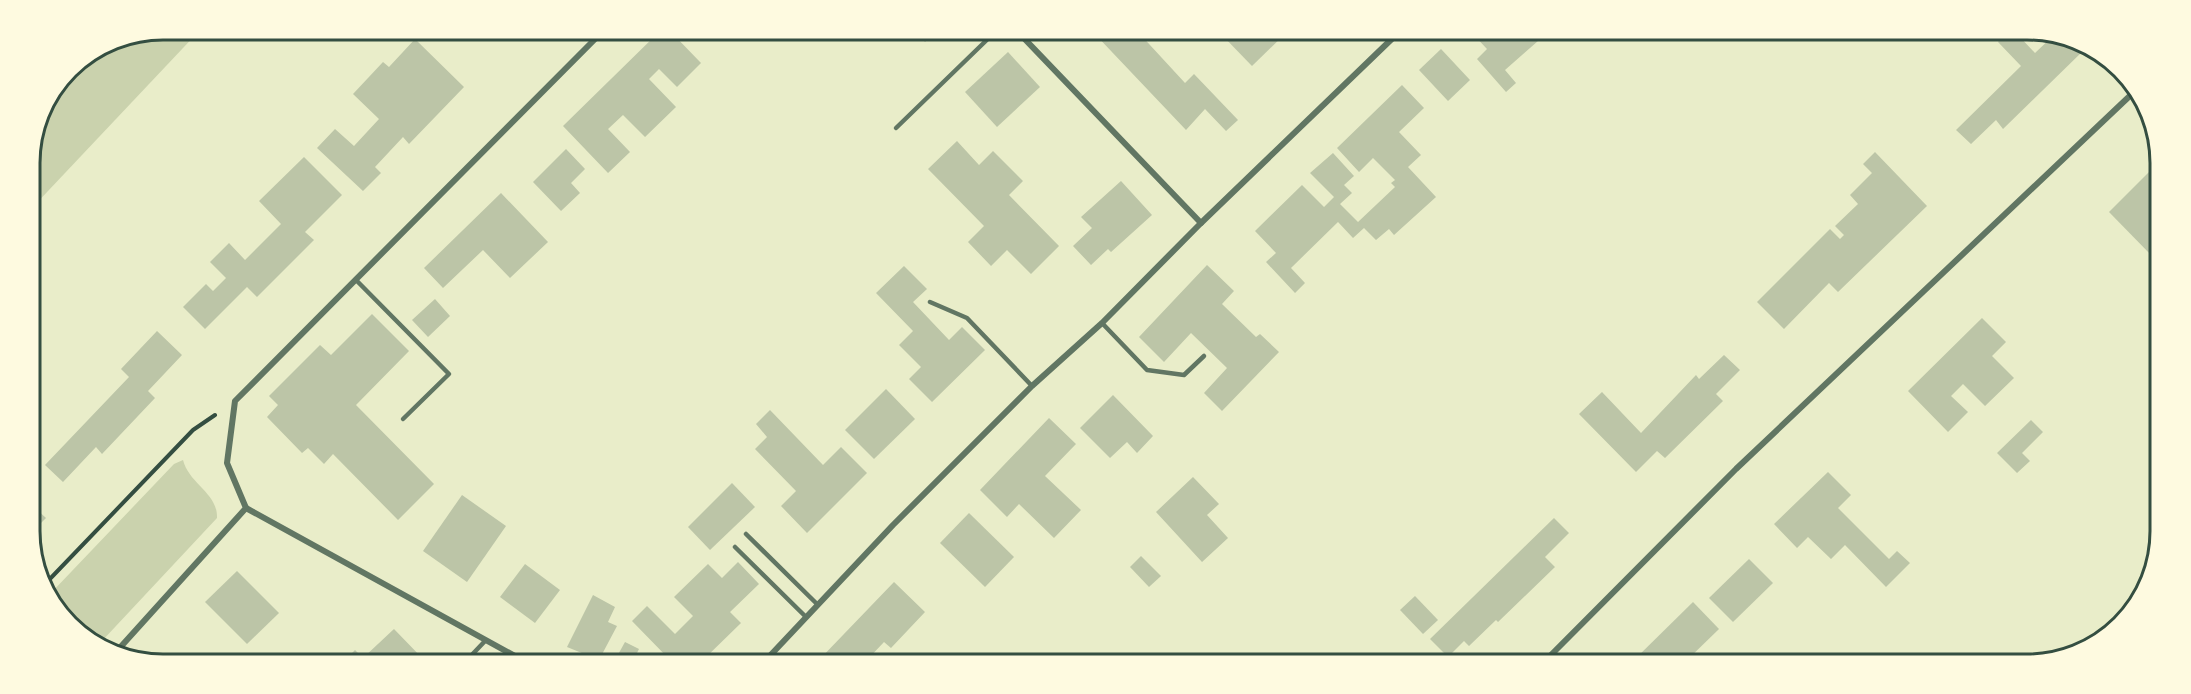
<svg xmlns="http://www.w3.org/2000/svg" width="2191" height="694" viewBox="0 0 2191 694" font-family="Signika,sans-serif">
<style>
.green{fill:#cad2ad}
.building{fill:#bcc5a7}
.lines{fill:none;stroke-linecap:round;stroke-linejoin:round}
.path{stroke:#344e41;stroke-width:4}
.service{stroke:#617663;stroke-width:4.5}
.minor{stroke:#617663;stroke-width:6}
.rim{fill:none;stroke:#344e41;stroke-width:3}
</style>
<rect width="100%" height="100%" fill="#e9edc9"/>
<g class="green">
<polygon points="163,30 200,30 31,209 30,155 40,112 69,69 112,40"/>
<path d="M183 460C189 484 218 493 217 518L101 642 63 619 51 593 174 464Z"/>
</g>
<g class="building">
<polygon points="660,31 670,31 701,63 677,87 659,69 649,79 676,107 645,137 623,115 608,129 630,152 608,173 563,126"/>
<polygon points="916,32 936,32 925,42"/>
<polygon points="1093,32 1138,32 1185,83 1194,74 1238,120 1226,131 1205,109 1186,130"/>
<polygon points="1220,33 1286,33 1252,66"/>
<polygon points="1472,33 1531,33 1538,41 1505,70 1516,83 1506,92 1477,59 1487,49"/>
<polygon points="2005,34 2018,35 2035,53 2054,35 2063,35 2084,50 2003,129 1996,120 1971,144 1956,130 2021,66 1998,42"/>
<polygon points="415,39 464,87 409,144 403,137 375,167 381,173 363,191 317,148 335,129 354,146 379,119 353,94 383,62 389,67"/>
<polygon points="1441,49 1470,80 1448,101 1419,70"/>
<polygon points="1008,52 1040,87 997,127 965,92"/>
<polygon points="1402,85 1424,108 1399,132 1421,155 1408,167 1436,197 1394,235 1389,229 1376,240 1364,228 1353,238 1338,222 1291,268 1305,283 1295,293 1266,262 1276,253 1255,231 1302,185 1324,207 1334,197 1310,173 1333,153 1354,176 1344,185 1352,193 1340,204 1358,222 1395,187 1391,183 1395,180 1373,158 1359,172 1337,148"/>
<polygon points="957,141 979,165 993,151 1023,181 1009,195 1059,246 1031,274 1007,250 991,266 968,242 984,226 928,169"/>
<polygon points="566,149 585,169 571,183 580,193 561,211 533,182"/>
<polygon points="1875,152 1927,206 1838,292 1829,283 1784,329 1757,302 1830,229 1840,239 1844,235 1835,226 1858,204 1850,195 1872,173 1863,164"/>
<polygon points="304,157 342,195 305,232 314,240 257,297 247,287 205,329 183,307 206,284 213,291 226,278 210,262 229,243 245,260 281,224 259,201"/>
<polygon points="2153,168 2158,173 2158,251 2153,257 2109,212"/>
<polygon points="1121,181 1152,215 1111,252 1108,249 1091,265 1073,246 1092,228 1081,217"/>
<polygon points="501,193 548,242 510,278 483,250 443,288 424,268"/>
<polygon points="1207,265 1234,291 1222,304 1256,337 1260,334 1279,352 1222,411 1204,393 1227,368 1191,333 1164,362 1139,337"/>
<polygon points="904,266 927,289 913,302 949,340 962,327 985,350 932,402 909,379 921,367 899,345 913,331 876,293"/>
<polygon points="435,299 450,316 428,337 412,320"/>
<polygon points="372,314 409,351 356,405 434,484 398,520 333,454 324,464 308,448 302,453 267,417 278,405 269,396 320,345 331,355"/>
<polygon points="1982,318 2006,342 1992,356 2014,378 1985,406 1963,384 1951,396 1968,412 1948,432 1908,391"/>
<polygon points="157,331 182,355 148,391 155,398 102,454 96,447 63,482 45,465 129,377 121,369"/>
<polygon points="1724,355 1740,370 1716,394 1723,401 1665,458 1657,451 1636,472 1579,414 1602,392 1641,433 1696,375 1699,379"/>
<polygon points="886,389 915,419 874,459 845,430"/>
<polygon points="1113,395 1153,436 1137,453 1127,442 1110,458 1080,428"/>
<polygon points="770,410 823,465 841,447 867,473 807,533 781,506 796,491 755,449 767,437 756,424"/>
<polygon points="1049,418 1076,444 1045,476 1081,510 1054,538 1019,504 1007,517 980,490"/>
<polygon points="2031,420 2043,432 2022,453 2030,461 2017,473 1997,453"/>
<polygon points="1828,472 1851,495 1838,508 1889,559 1897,551 1910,563 1886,587 1845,545 1831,559 1808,537 1797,548 1774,524"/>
<polygon points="1193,477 1219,504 1207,515 1228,538 1202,562 1156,512"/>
<polygon points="732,483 755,507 710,550 688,527"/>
<polygon points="462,495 506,526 467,582 423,551"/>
<polygon points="32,505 46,518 32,532"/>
<polygon points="969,513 1014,557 985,587 940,543"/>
<polygon points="1554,518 1569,533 1545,557 1555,567 1498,622 1496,620 1469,646 1464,641 1448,657 1430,639"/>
<polygon points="1141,556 1161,576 1149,587 1130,567"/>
<polygon points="1749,559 1773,583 1733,622 1709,598"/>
<polygon points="738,562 759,584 730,612 741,623 702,661 671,661 632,621 647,606 675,634 693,616 674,597 708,564 722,578"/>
<polygon points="525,564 560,590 535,623 500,597"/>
<polygon points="237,571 279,613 247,644 205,602"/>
<polygon points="894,582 925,612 891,648 884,642 866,661 818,661"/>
<polygon points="593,595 615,607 608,622 617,626 599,660 567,647"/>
<polygon points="1415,596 1438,620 1423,634 1400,610"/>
<polygon points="1693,602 1719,629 1684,663 1631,663"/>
<polygon points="394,629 424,660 345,660 355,650 363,658"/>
<polygon points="625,642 639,649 633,661 615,660"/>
</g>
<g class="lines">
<polyline class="path" points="46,583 193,430 215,415"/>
<g class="service">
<polyline points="896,128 995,32"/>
<polyline points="357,281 449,374 403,419"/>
<polyline points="930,302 967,318 1032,386"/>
<polyline points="1102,323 1147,370 1184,375 1204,356"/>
<polyline points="746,534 818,605"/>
<polyline points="735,547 806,617"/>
<polyline points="467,660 485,641"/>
</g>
<g class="minor">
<polyline points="1018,32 1201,223 1398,33"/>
<polyline points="246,508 522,660"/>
<polyline points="116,652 246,508 227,463 235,401 603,31"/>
<polyline points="765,661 893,525 1032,386 1102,323 1201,223"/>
<polyline points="1543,663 1736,469 2135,91"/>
</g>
</g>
<path d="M0 0H2191V694H0ZM163 40H2027A123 123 0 0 1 2150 163V531A123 123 0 0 1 2027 654H163A123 123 0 0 1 40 531V163A123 123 0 0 1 163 40Z" fill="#fefae0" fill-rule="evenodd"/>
<path class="rim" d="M163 40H2027A123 123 0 0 1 2150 163V531A123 123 0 0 1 2027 654H163A123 123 0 0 1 40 531V163A123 123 0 0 1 163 40Z"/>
</svg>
